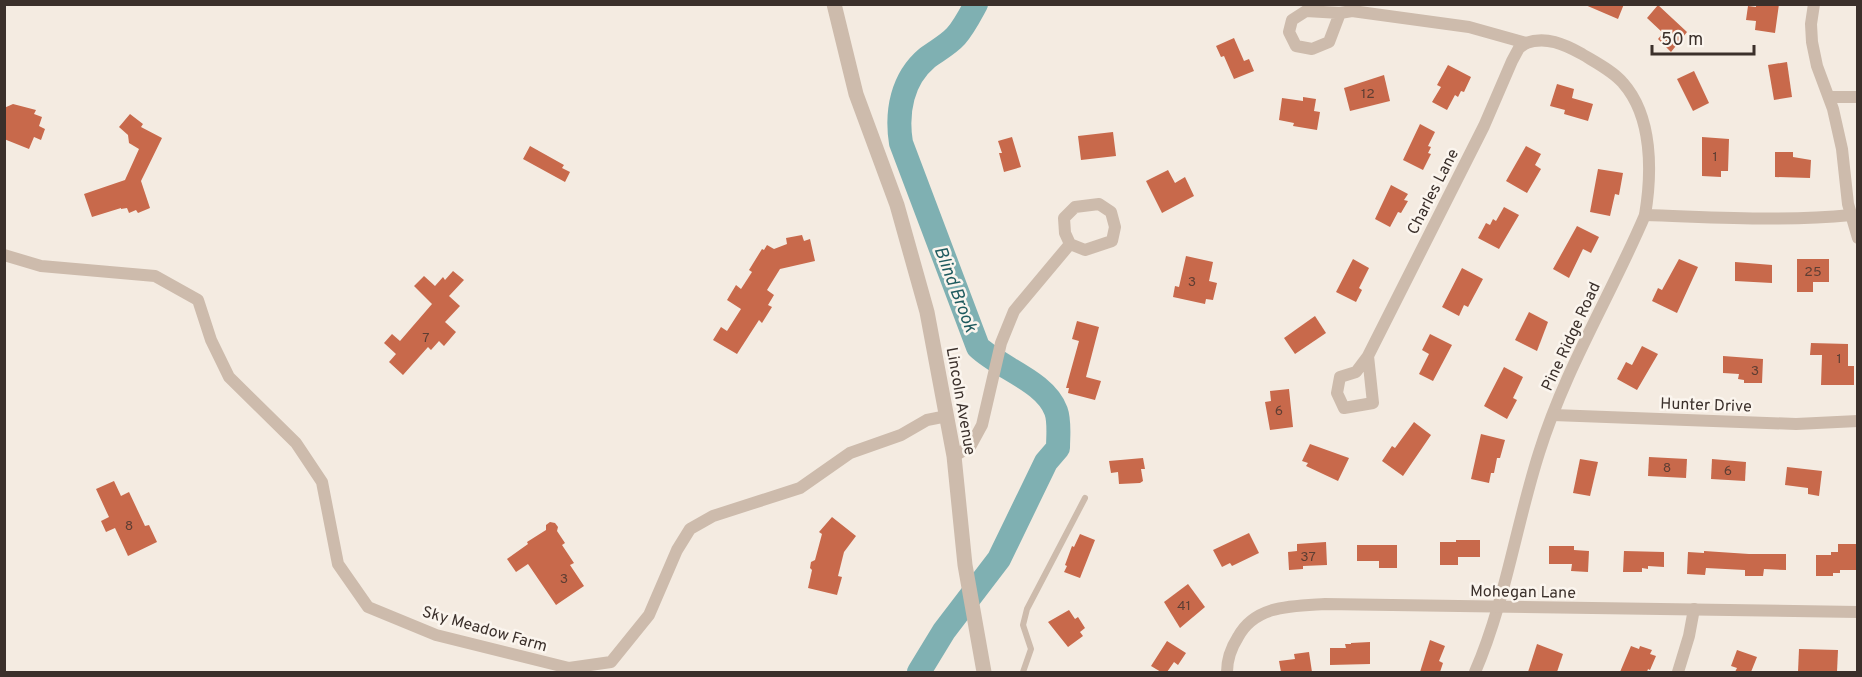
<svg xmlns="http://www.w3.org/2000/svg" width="1862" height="677" viewBox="0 0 1862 677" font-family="Overpass,sans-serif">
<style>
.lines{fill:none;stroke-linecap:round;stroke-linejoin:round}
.river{stroke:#7fb0b2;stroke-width:24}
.building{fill:#c8694b}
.service{stroke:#cdbbac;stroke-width:6}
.minor{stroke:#cdbbac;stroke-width:12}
.tertiary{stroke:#cdbbac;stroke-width:15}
.labels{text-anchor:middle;stroke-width:5;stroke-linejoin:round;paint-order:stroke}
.number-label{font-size:14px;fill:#5e3e33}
.street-label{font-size:16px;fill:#3b302b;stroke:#fbf5ee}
.water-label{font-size:18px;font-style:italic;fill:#1f5a5e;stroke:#fbf5ee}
</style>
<rect width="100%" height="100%" fill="#f4ebe1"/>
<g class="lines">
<path class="river" d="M919 672 944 631 999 559 1046 462 1058 448C1058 436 1060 422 1056 411 1045 381 1001 369 978 347L901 143C896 112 902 79 927 58 936 51 948 45 956 36 964 27 970 15 976 4"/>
</g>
<g class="building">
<polygon points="1583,4 1624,4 1618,19"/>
<polygon points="1756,4 1779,4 1775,33 1755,30 1756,21 1746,20 1748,6 1756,7"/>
<polygon points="1658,5 1687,32 1671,52 1658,39 1663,33 1647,18"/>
<polygon points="1234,38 1244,61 1249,59 1254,71 1234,79 1224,56 1221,57 1216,46"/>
<polygon points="1787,62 1792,97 1774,100 1768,65"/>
<polygon points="1448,65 1471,77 1464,92 1461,91 1458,97 1455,95 1447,110 1432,102 1441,87 1437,85"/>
<polygon points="1694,71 1709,103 1693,111 1677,79"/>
<polygon points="1384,75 1390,101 1350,111 1344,88"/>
<polygon points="1557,84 1574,89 1572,98 1593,104 1588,121 1564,114 1565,110 1550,106"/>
<polygon points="1303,97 1316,99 1314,111 1320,112 1317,130 1293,126 1294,123 1279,120 1282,98 1303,101"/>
<polygon points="13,104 36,110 34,114 42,117 39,126 45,129 41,140 34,137 29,149 4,139 4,108"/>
<polygon points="130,114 143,124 141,127 162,138 141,181 150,208 138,213 136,210 129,213 127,208 121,209 121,208 92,217 84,194 125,180 139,149 129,143 128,135 119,127"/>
<polygon points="1420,124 1435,132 1428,146 1431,147 1428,153 1431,154 1423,170 1403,160"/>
<polygon points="1113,132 1116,156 1081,160 1078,136"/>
<polygon points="1012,137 1021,167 1004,172 999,153 1002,153 998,141"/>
<polygon points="1702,137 1729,139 1728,171 1721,171 1721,177 1702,176"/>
<polygon points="530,146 564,165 562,168 570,172 565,182 523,159"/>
<polygon points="1526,146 1541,154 1535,165 1541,169 1527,193 1506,181"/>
<polygon points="1775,152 1793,152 1793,157 1811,160 1810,178 1775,177"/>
<polygon points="1598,169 1623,173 1619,195 1615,194 1610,216 1590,212"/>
<polygon points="1168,170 1175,183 1185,177 1194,196 1162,213 1146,181"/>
<polygon points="1391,185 1408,194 1404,200 1408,201 1401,213 1398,212 1390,227 1375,219"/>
<polygon points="1504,207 1519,215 1499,249 1478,238 1486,223 1490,225 1493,219 1496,221"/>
<polygon points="1577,226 1599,237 1591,253 1583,249 1569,278 1553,269"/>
<polygon points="802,235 804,241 810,239 815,261 780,269 767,290 774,295 768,305 772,307 762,323 759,320 737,354 713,340 721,327 727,331 741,309 727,300 736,285 741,289 752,272 749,270 762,249 764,250 767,245 774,249 787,244 786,238"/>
<polygon points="1186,256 1213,262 1209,281 1217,283 1213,300 1206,299 1205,304 1173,297 1175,286 1179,287"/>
<polygon points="1353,259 1369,268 1359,288 1362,290 1356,302 1336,292"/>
<polygon points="1679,259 1698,267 1677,313 1652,301 1658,288 1662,290"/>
<polygon points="1797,259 1829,259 1829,282 1813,282 1813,292 1797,292"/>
<polygon points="1735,262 1772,265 1772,283 1735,281"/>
<polygon points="1462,268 1483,279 1468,307 1464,305 1459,316 1442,307"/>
<polygon points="453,271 464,280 449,296 460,306 445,322 456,332 444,346 439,341 431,350 428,347 403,375 389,362 396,354 384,343 392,334 400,341 432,304 414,286 424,276 435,286 443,277 445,280"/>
<polygon points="1529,312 1548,322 1537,351 1515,340"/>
<polygon points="1315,316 1326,333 1295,354 1284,338"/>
<polygon points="1077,321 1099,327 1086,377 1101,381 1095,400 1068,393 1069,388 1066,388 1079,341 1072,339"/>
<polygon points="1430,334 1452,345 1433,381 1419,374 1429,354 1422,350"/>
<polygon points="1811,343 1848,344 1848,366 1854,366 1854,385 1821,385 1822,355 1810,355"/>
<polygon points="1642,346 1658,354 1637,390 1617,379 1626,362 1632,365"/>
<polygon points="1723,356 1763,359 1762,383 1744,383 1744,380 1738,379 1739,374 1723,373"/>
<polygon points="1504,367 1523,377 1513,398 1517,400 1507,419 1484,406"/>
<polygon points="1289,389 1293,427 1270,430 1265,402 1271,401 1270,391"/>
<polygon points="1414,422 1431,435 1403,476 1382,461 1392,446 1395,448"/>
<polygon points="1481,434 1505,440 1500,458 1497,458 1494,473 1491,473 1489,483 1471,479"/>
<polygon points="1310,444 1349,458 1338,481 1306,466 1308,463 1302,461"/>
<polygon points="1649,457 1687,459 1686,478 1648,476"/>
<polygon points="1143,458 1145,469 1141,469 1143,481 1140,483 1119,484 1118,472 1111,473 1109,461"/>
<polygon points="1580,459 1598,462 1590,496 1573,493"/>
<polygon points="1712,459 1746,462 1745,481 1711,479"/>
<polygon points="1787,467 1822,471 1819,496 1808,494 1808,488 1785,485"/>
<polygon points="114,481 121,496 129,492 145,526 149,525 157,542 128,556 115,528 106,532 101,521 109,517 96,489"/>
<polygon points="832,517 856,536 844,552 838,576 842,577 837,595 808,588 812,570 810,568 811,562 815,560 822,534 819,532"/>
<polygon points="550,522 555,523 558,527 557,531 565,543 562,545 574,563 570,565 584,586 556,605 528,564 516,572 507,559 528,544 527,542 546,530 546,525"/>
<polygon points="1249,533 1259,553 1232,566 1230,563 1222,567 1213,550"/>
<polygon points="1080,534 1095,540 1080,578 1064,572 1067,566 1065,565 1072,546 1074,547"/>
<polygon points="1456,540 1480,540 1480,557 1458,557 1458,565 1440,565 1440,542 1456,542"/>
<polygon points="1326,542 1327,565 1303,566 1303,569 1289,570 1288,552 1297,551 1297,544"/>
<polygon points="1838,544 1856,544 1856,570 1840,570 1840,573 1833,573 1833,576 1816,576 1816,555 1831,555 1831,552 1838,552"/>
<polygon points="1357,545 1397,545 1397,568 1379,568 1379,561 1357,561"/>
<polygon points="1549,546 1574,546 1574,550 1589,551 1588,572 1571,571 1572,564 1549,564"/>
<polygon points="1624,551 1664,552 1664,567 1648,566 1648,569 1642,568 1642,572 1623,572"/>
<polygon points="1704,551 1749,554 1786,554 1786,570 1764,569 1763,576 1745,576 1745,570 1706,568 1705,575 1687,574 1688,552 1704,553"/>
<polygon points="1188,584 1205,607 1180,628 1164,602"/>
<polygon points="1069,610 1075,619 1078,617 1085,628 1080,632 1083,636 1068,647 1048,622"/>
<polygon points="1430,640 1445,646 1439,661 1443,663 1440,672 1420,672"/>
<polygon points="1167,641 1186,653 1178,665 1174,662 1167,672 1161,672 1151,666"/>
<polygon points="1370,642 1370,664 1330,665 1330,648 1346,648 1345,644 1351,644 1351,643"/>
<polygon points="1537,644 1563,654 1557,672 1528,672"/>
<polygon points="1631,646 1639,649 1640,646 1652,650 1650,654 1656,656 1650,670 1648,669 1647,672 1620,672"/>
<polygon points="1799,649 1838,650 1837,672 1798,672"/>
<polygon points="1737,650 1757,657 1751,672 1735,672 1737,668 1731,666"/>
<polygon points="1309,652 1312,672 1281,672 1279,661 1295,659 1294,654"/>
</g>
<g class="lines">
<polyline class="service" points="1023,672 1031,649 1023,625 1027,609 1085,498"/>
<g class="minor">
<polyline points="1814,4 1811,24 1812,42 1817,66 1833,109 1842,149 1848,204 1858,238"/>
<path d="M1340 13 1306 11 1292 20 1289 32 1296 46 1312 49 1329 42 1340 13 1352 11 1469 27 1526 43C1546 36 1564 44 1582 54 1595 62 1613 71 1623 83 1653 117 1652 173 1645 215 1611 295 1565 369 1539 453 1516 525 1505 603 1475 672"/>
<polyline points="1829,97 1858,97"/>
<path d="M1645 215C1713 217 1783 222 1851 215"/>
<polyline points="4,255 41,266 155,276 198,300 211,340 229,377 296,443 322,482 338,564 368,607 436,635 569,668 611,662 649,615 677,550 690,529 713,516 800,488 850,453 901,435 927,420 947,416"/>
<polyline points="1368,356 1356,372 1340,377 1337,393 1344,408 1373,403 1368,356 1484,126 1512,61 1519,48 1526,43"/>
<polyline points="1553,415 1796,424 1858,421"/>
<polyline points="954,456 970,447 982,425 1001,343 1014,311 1070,244 1065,233 1064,218 1075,207 1099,204 1111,212 1115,227 1112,241 1085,250 1070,244"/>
<path d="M1227 672C1227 660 1231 648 1238 637 1255 605 1292 606 1325 604L1858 612"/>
<polyline points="1678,672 1689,636 1694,609"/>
</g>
<polyline class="tertiary" points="834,4 856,94 897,205 927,312 954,456 965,565 984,672"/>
</g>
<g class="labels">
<g class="number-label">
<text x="1368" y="98">12</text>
<text x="1715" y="161">1</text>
<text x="1813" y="276">25</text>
<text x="1192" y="286">3</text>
<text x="426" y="342">7</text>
<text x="1839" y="363">1</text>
<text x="1755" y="375">3</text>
<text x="1279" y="415">6</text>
<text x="1667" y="472">8</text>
<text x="1728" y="475">6</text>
<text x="129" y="530">8</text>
<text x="1308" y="561">37</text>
<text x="564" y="583">3</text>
<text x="1184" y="610">41</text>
</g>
<g class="street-label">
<text transform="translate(1432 191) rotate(-63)" y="6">Charles Lane</text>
<text transform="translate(1570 336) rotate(-65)" y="6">Pine Ridge Road</text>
<text transform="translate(962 401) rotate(80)" y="6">Lincoln Avenue</text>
<text transform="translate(1706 404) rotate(2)" y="6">Hunter Drive</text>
<text transform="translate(1523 591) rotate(1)" y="6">Mohegan Lane</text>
<text transform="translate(485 628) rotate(16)" y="6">Sky Meadow Farm</text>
</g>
<g class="water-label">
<text transform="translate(956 289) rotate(69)" y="6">Blind Brook</text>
</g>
</g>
<rect width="1862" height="677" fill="none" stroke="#3b302b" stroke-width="12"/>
<path d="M1652 45v9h102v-9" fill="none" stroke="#3b302b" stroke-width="3"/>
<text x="1661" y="45" font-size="18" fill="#3b302b" stroke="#fbf5ee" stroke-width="4.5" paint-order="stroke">50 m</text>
</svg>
